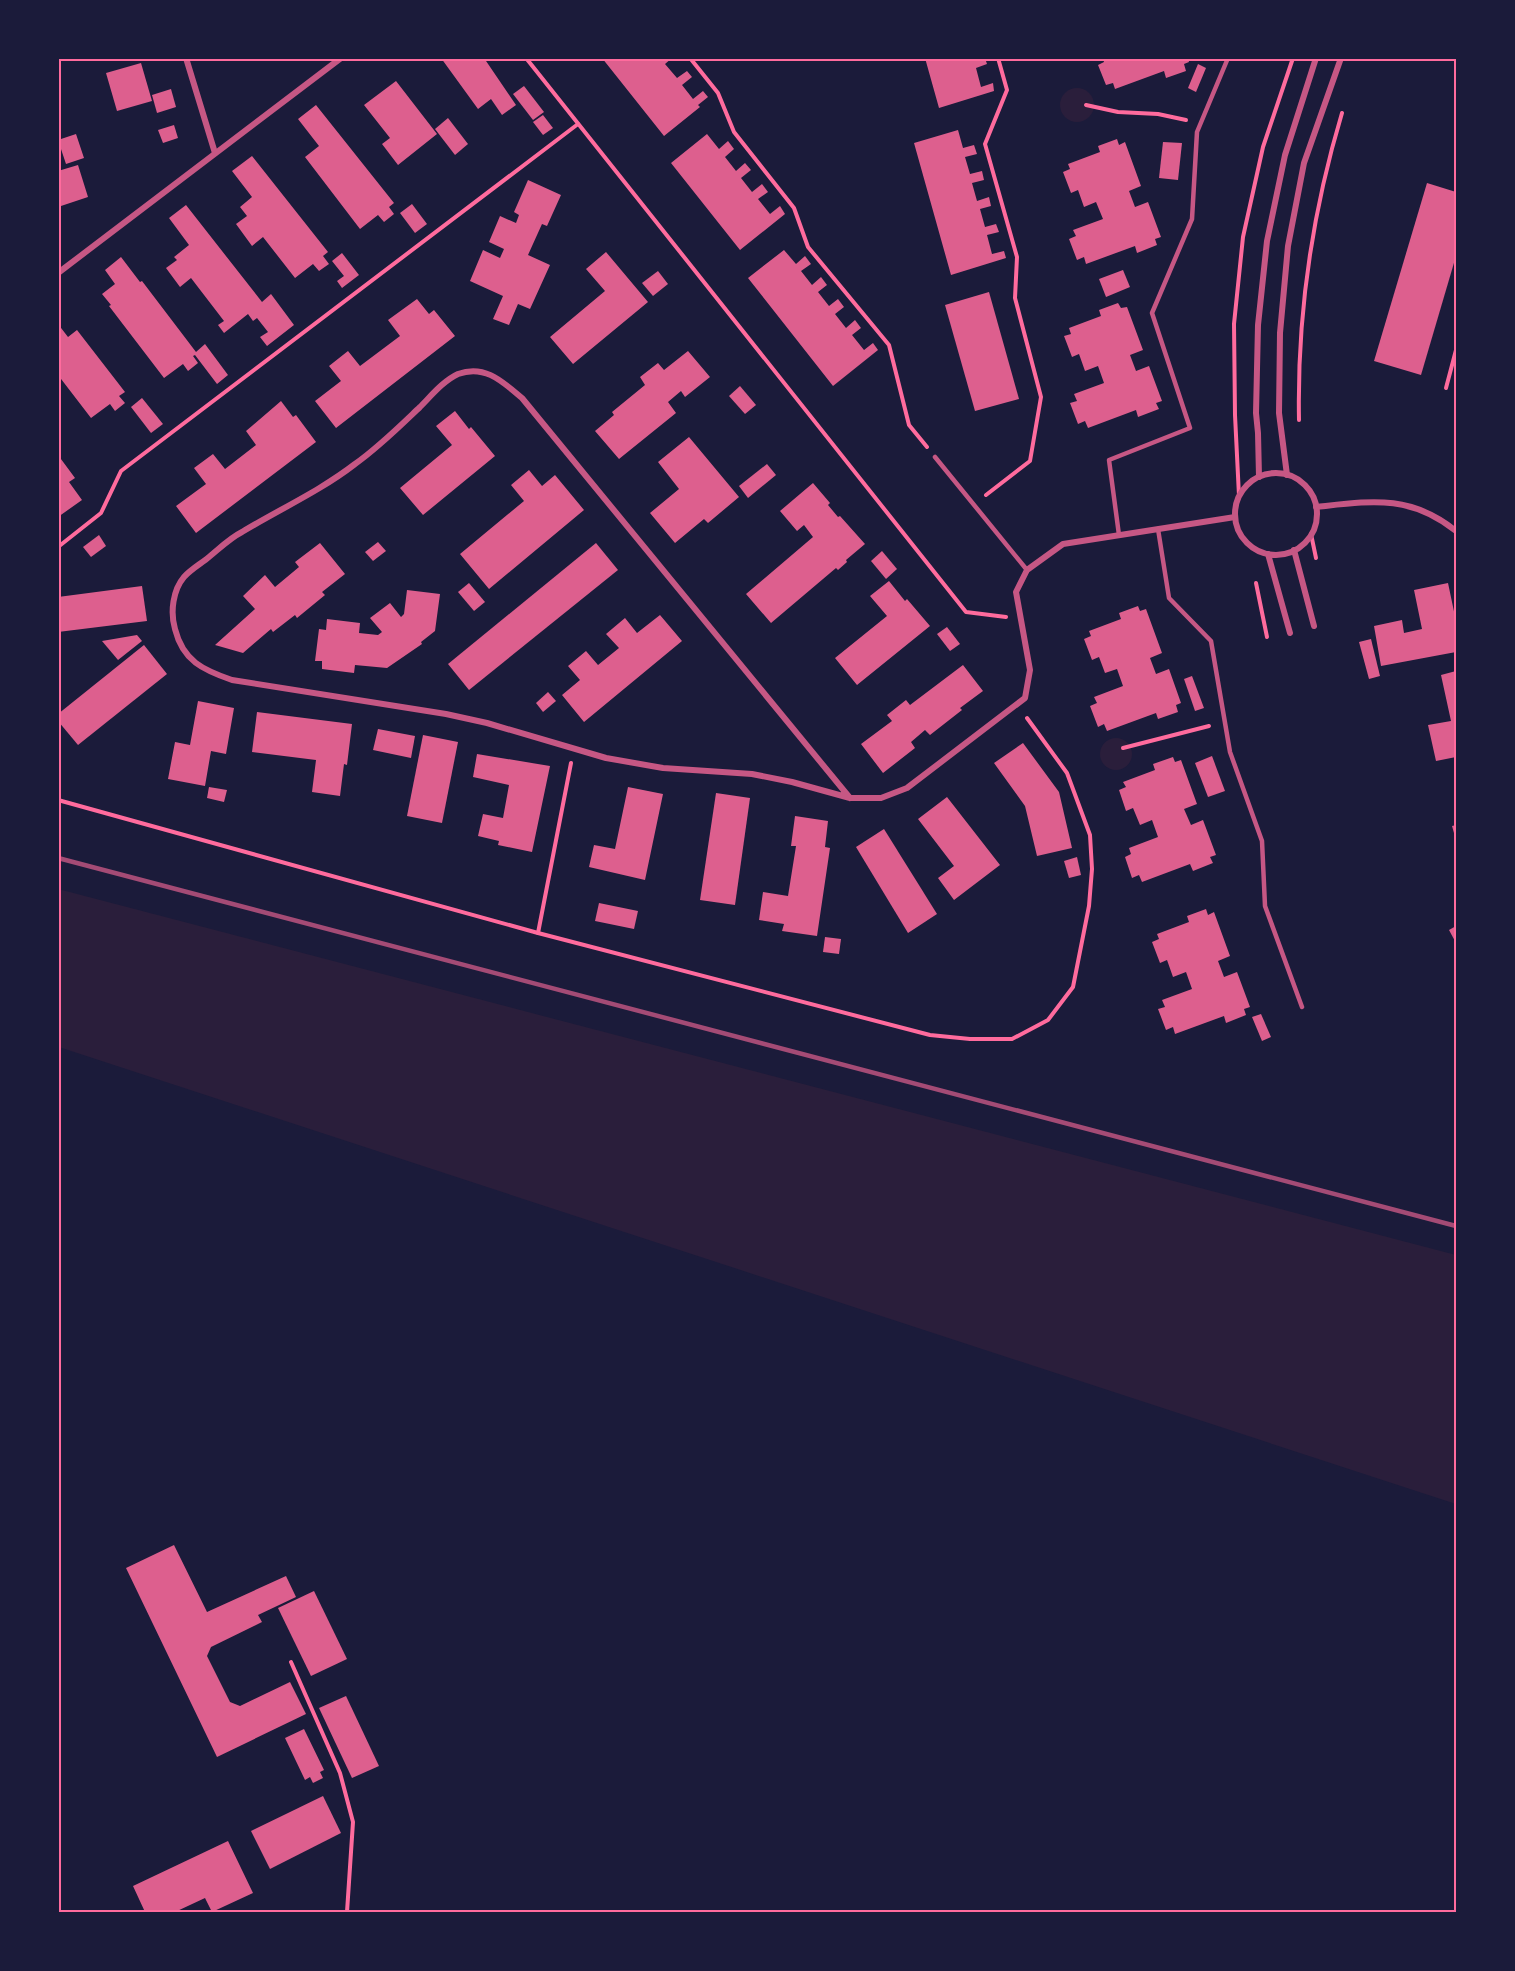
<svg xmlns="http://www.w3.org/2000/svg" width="1515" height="1971" viewBox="0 0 1515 1971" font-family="Commissioner,sans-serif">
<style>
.green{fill:#2a1e3b}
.building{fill:#dd5f8e}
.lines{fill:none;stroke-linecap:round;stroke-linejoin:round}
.path{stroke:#ff6b9d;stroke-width:4}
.service{stroke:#c65784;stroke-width:4.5}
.minor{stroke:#c65784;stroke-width:6}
.rail{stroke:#a44b75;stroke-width:4.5}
.neatline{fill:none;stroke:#ff6b9d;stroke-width:2}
</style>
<rect width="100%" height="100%" fill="#1b1b3a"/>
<g class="green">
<circle cx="1077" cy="105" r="17"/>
<circle cx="1116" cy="754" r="16"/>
<polygon points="58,889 1456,1255 1456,1504 59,1047"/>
</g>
<g class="building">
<polygon points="441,58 484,58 516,105 502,115 491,99 478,109"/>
<polygon points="602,58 672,58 665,64 677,78 687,71 692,77 682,85 693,99 703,91 708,97 698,105 700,107 664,136"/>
<polygon points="925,58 985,58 987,64 976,68 981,87 993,83 994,91 939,108"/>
<polygon points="1103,58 1188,58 1189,62 1184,64 1186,71 1166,78 1164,71 1115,89 1113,83 1106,85 1098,65 1104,62"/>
<polygon points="141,63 152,101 117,111 106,73"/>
<polygon points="1198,64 1206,68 1196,92 1188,88"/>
<polygon points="396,81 437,134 398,165 382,144 390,138 364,105"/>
<polygon points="524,86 544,112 533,120 513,94"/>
<polygon points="171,89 176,107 157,113 152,95"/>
<polygon points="316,105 394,203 389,207 394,214 384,222 378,215 360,229 305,157 319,146 298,119"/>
<polygon points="543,115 553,128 543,135 533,122"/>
<polygon points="448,118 468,144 455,155 435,129"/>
<polygon points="174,125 178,138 163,143 158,130"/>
<polygon points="958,130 963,148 974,145 977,154 965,157 970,174 982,171 984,180 972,183 977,201 989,197 991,206 980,209 985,227 996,224 999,232 987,235 992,254 1004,251 1006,258 951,275 914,143"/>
<polygon points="76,134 84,158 66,164 58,140"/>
<polygon points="707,134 719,149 728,141 734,149 725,157 736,171 745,163 751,170 741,178 752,192 762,184 768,192 758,199 770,214 780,206 785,214 740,250 671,163"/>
<polygon points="1117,139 1119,145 1125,142 1141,186 1129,191 1135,207 1148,202 1161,237 1155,239 1157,245 1137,253 1135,246 1086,264 1084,257 1077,260 1069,239 1076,236 1073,230 1103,219 1096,202 1084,207 1078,190 1071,193 1063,172 1070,169 1068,164 1100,152 1098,146"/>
<polygon points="1163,142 1182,143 1178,180 1159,178"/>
<polygon points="252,156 328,252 323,256 329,264 319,271 313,264 295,278 263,237 252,246 236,224 247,216 240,207 252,197 232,171"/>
<polygon points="78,165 88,197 58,207 58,171"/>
<polygon points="528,180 561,195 547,226 542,224 528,255 550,265 530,309 518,304 509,325 493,319 503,296 470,281 483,250 500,258 504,249 489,242 500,216 516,223 519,215 514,212"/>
<polygon points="1427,183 1456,192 1456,256 1421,375 1374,361"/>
<polygon points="412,204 427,224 415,233 400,213"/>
<polygon points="186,205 262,302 271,294 294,325 267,346 260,337 268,332 257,318 253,321 248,314 224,333 218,325 224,321 191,278 180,287 166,268 177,260 174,257 189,245 169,218"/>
<polygon points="784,250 796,264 805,256 811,264 801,271 812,285 821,277 827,285 818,292 829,306 838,299 844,307 835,314 846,328 855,320 861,328 852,335 864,350 873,343 878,350 833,386 748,278"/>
<polygon points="606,252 648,302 573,364 550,337 605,291 586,269"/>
<polygon points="342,253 359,275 342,288 337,281 344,276 332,261"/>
<polygon points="121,257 140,282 142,281 196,352 205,344 228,375 217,384 195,355 193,356 198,363 188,371 183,364 164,378 109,306 111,305 102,294 115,284 105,270"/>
<polygon points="1123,270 1130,287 1106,297 1099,279"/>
<polygon points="658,271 668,284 653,296 642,283"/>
<polygon points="989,292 1019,399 975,411 945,305"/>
<polygon points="417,299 429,314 434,310 455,336 336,428 315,401 341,381 329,366 348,351 360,366 400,336 388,320"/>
<polygon points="1118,303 1121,308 1127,307 1143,350 1130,355 1136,371 1149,366 1162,401 1156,403 1159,409 1138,417 1136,410 1088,428 1085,421 1078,424 1070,403 1077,401 1074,394 1104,383 1098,366 1085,371 1079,354 1072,357 1064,336 1071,334 1069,328 1101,316 1099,310"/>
<polygon points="58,324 68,337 77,330 125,392 119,396 125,403 115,411 110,404 91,418 58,375"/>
<polygon points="688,351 710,377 685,397 681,391 668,402 676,413 619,459 595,431 614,415 612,412 645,385 640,377 658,363 664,370"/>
<polygon points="740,386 756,405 745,414 729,396"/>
<polygon points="142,398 163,424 151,433 131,407"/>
<polygon points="281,401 293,417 296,415 316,442 196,533 176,506 206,484 194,468 213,454 225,469 256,445 246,431"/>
<polygon points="455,411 469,429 471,427 495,456 423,515 400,488 452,445 436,426"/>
<polygon points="689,437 739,497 708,523 704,519 675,543 650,513 679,489 658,462"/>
<polygon points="58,455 75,478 69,482 82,500 58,517"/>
<polygon points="767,464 776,475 748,498 739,486"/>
<polygon points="529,470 542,486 555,475 584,510 489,589 460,554 524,501 511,485"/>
<polygon points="813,483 830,503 828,505 838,517 840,516 865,544 846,560 847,562 838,570 836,568 771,623 746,594 813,537 804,525 797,531 780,511"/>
<polygon points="99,535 106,546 91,557 83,547"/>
<polygon points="378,542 386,551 373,561 365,552"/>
<polygon points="320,543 345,574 322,592 325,595 297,618 295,615 273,632 271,629 243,653 215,645 255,609 243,596 265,575 275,587 299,567 295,562"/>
<polygon points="596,543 618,570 469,690 448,664"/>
<polygon points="882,551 897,569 886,579 871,561"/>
<polygon points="889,581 905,601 907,599 930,626 857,685 835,658 887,616 870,596"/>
<polygon points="469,583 485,602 474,611 458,592"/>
<polygon points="1448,583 1456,621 1456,652 1381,666 1374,626 1402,620 1404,633 1422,629 1414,590"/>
<polygon points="142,586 147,621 58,632 58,597"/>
<polygon points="407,590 440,594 435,631 421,642 422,644 387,668 355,665 354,673 322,669 322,661 315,661 319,629 326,630 327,619 360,623 359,633 378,635 382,632 370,618 390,603 401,617 404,614"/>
<polygon points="1138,606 1140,611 1146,609 1162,653 1150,658 1156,674 1169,669 1181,703 1176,705 1178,712 1158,719 1156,713 1107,731 1104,724 1098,727 1090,706 1097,703 1094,697 1123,686 1117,669 1105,673 1099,657 1092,660 1084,639 1091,636 1089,631 1121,619 1119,613"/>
<polygon points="660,615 682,641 584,722 562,695 580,680 568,666 586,651 598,665 619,648 606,634 625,618 637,633"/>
<polygon points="947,627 960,644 950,651 937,634"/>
<polygon points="137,635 142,641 118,660 102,641"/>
<polygon points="1371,639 1380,676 1369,679 1359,642"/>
<polygon points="144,645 167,674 78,745 58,721 58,714"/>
<polygon points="963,665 983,691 960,708 962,710 930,735 925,730 911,742 915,748 883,773 861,744 892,721 887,715 906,700 910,705"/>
<polygon points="1456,671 1456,757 1436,761 1428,725 1451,721 1441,675"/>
<polygon points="1192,676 1204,708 1195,711 1184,679"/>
<polygon points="548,692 556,701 543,712 536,703"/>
<polygon points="198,701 234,708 226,754 211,751 205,786 168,779 175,742 190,745"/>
<polygon points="257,712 352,724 347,765 344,764 340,796 312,792 316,760 252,752"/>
<polygon points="378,729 415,736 411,758 373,750"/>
<polygon points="423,735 458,742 442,823 407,816"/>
<polygon points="1023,743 1059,792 1072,848 1037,856 1025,806 994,763"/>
<polygon points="477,754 550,766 532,852 498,845 499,841 478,836 483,814 503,818 509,785 473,777"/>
<polygon points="1212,756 1225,791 1208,797 1195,763"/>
<polygon points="1173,757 1175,762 1181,760 1197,804 1184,809 1191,825 1203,820 1216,855 1210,857 1213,863 1193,871 1190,864 1142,882 1139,875 1132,878 1125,857 1131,854 1129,848 1158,837 1152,820 1140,825 1133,808 1126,811 1119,790 1126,787 1123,782 1155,770 1153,764"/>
<polygon points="209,787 227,790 224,802 207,798"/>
<polygon points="628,787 663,794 645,880 589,867 594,845 615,849"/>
<polygon points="716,793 750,798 735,905 700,900"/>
<polygon points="947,797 1000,865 954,900 938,878 954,866 918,819"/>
<polygon points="795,816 828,821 825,847 830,848 817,936 782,931 784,924 759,920 763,892 788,896 796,846 791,846"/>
<polygon points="1456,825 1456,840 1452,826"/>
<polygon points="884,829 937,914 908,933 856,847"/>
<polygon points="1077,857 1081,875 1069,878 1064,861"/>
<polygon points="599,903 638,911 634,929 595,921"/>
<polygon points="1206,909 1208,915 1214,912 1230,956 1218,961 1224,977 1237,972 1250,1007 1244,1009 1246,1015 1226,1023 1224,1016 1175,1034 1173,1027 1166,1030 1158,1009 1165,1007 1162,1000 1192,989 1186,972 1173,977 1167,960 1160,963 1152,942 1159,939 1157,934 1189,922 1187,916"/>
<polygon points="1456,926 1456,943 1449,930"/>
<polygon points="825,937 841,939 839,954 823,952"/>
<polygon points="1261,1014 1271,1037 1262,1041 1252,1017"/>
<polygon points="174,1545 207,1612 286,1576 296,1597 258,1615 262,1622 211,1647 207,1656 230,1702 240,1706 290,1682 306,1714 217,1757 126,1568"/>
<polygon points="314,1591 347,1659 311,1676 278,1608"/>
<polygon points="346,1696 379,1766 352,1778 319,1708"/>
<polygon points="304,1729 324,1770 320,1772 323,1778 313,1783 310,1777 305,1780 285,1738"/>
<polygon points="323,1796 341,1833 270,1869 251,1831"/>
<polygon points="228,1841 253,1893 212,1912 205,1898 175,1912 145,1912 133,1886"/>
</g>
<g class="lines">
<g class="path">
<polyline points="526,58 966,612 1006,617"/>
<polyline points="690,58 718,93 734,132 794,208 808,247 889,345 909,425 927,447"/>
<polyline points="1086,105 1118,112 1158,114 1186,120"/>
<polyline points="1446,388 1456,350"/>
<path d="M1299 420C1297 315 1312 213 1342 113"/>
<polyline points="986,495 1030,461 1041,397 1015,298 1017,257 985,144 1007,90 998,58"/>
<polyline points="1239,496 1235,415 1234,324 1243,237 1263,147 1293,58"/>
<polyline points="1311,534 1316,558"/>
<polyline points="58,547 101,513 121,471 578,124"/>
<polyline points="1256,583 1267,637"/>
<polyline points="1123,748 1209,726"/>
<polyline points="58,800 538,933 571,763"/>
<polyline points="538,933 930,1035 970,1039 1012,1039 1048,1020 1073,987 1089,906 1092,869 1090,835 1067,773 1027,718"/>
<polyline points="291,1662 340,1773 353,1822 347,1912"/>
</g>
<g class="service">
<polyline points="935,457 1027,570"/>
<polyline points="1158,529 1169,598 1211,641 1230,752 1262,841 1265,906 1302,1007"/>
<polyline points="1119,535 1109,460 1190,428 1152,313 1192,219 1197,132 1228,58"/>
</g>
<g class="minor">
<polyline points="186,58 215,153"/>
<polyline points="58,273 341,58"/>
<circle cx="1276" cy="514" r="41"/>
<polyline points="1287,475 1279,413 1280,333 1288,246 1304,163 1341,58"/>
<polyline points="1259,477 1258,433 1256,413 1258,325 1267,241 1285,155 1316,58"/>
<path d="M1316 507C1371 501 1410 494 1456 531"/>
<polyline points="1294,550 1314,626"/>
<polyline points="1268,554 1290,633"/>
<path d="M850 798 522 398C503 382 485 364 458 374 443 381 431 396 420 407 399 427 379 447 355 464 320 491 280 509 242 532 230 538 220 548 209 557 202 563 191 569 184 577 173 590 170 612 175 629 183 661 203 670 232 680L446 714 487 723 606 758 663 768 752 774 792 782 850 798H881L907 788 1025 698 1030 670 1016 592 1027 570 1063 544 1235 517"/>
</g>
<polyline class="rail" points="58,858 1456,1226"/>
</g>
<rect width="1515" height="1971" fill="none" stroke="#1b1b3a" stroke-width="120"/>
<rect x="60" y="60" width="1395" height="1851" class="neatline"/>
</svg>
